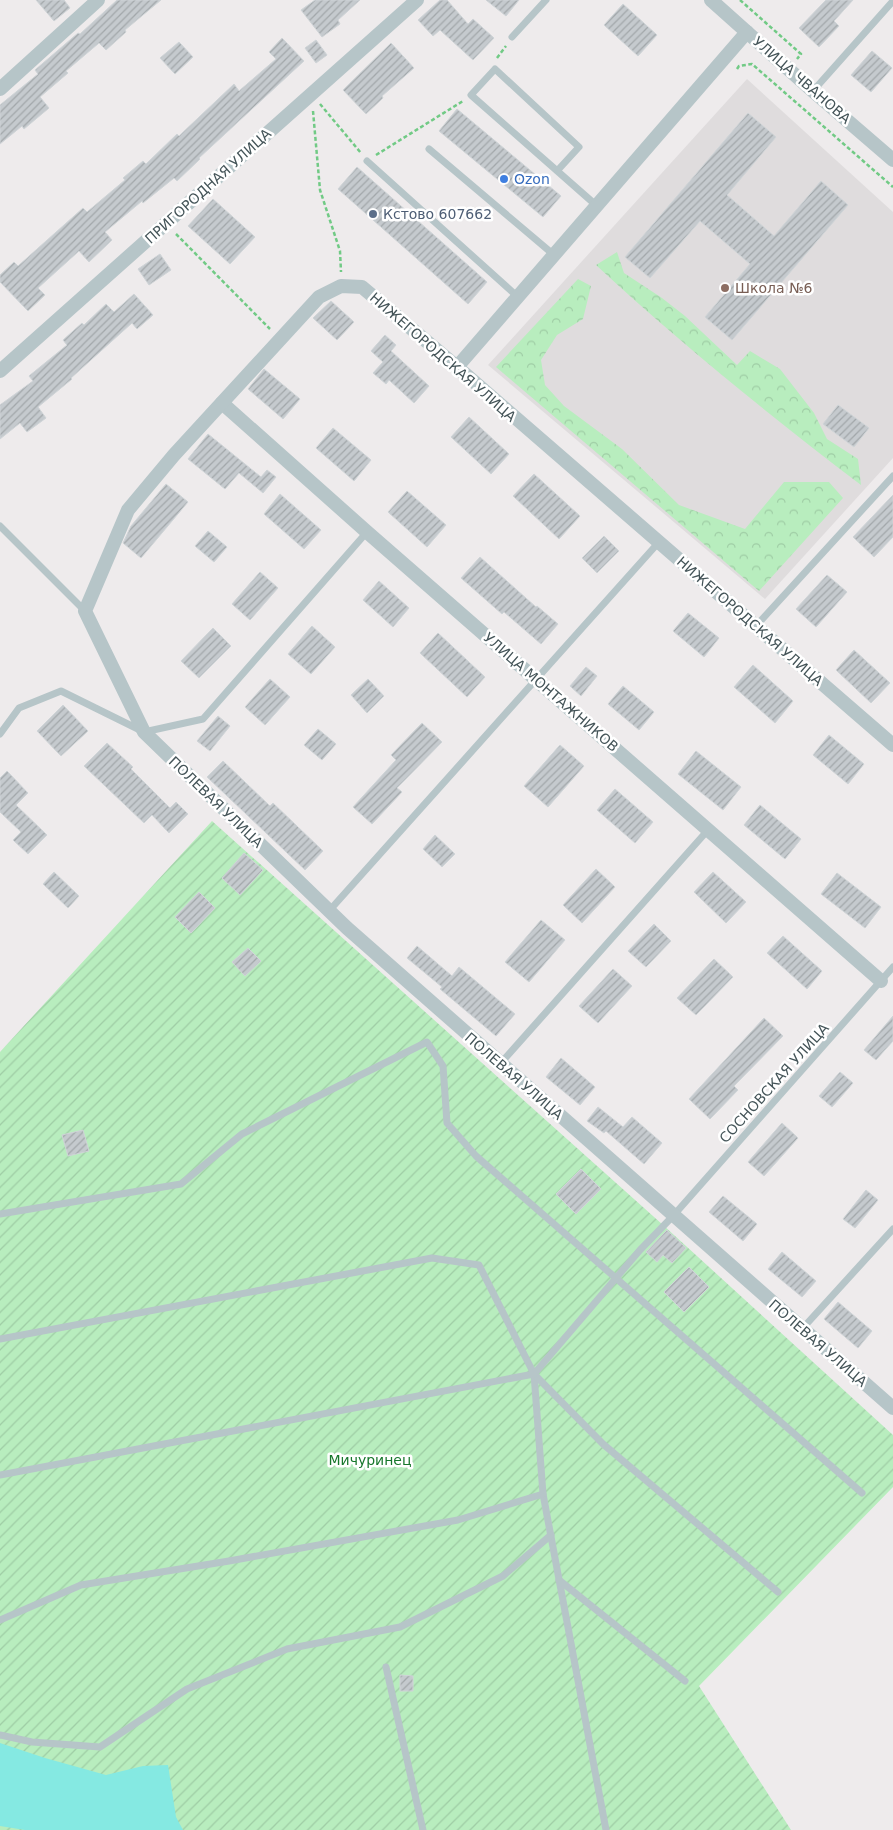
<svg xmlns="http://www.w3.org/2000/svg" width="893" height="1830" viewBox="0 0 893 1830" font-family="'DejaVu Sans',sans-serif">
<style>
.education{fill:#dfdcdd}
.forest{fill:url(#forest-crowns)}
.garden{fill:url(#garden-furrows)}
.water{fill:#85e9e2}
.building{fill:url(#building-hatch);stroke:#cfd4d7}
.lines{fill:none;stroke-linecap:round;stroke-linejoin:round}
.path{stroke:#71ca85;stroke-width:2.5;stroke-dasharray:4 2.5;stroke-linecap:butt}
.service{stroke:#b6c5c8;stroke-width:7}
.minor{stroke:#b6c5c8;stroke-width:14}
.shop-dot{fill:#3f7fe0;stroke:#fff;stroke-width:2}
.service-dot{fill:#5c6f8a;stroke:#fff;stroke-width:2}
.education-dot{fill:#8d6e63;stroke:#fff;stroke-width:2}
.labels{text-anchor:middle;stroke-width:5;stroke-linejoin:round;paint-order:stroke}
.street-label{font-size:14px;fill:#445458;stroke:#fff}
.shop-label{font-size:14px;fill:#366cbe;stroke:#fff;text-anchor:start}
.service-label{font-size:14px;fill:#4e5e75;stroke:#fff;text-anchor:start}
.education-label{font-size:14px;fill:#785e54;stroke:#fff;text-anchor:start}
.park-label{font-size:14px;fill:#17772c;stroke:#fff}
</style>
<defs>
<pattern id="forest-crowns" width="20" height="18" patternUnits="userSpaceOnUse" patternTransform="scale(1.25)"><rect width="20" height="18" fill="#b8edbe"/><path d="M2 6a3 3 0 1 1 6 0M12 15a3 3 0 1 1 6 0" fill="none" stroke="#9fcda5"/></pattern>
<pattern id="garden-furrows" width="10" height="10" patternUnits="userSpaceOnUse" patternTransform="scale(1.25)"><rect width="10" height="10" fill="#b8edbe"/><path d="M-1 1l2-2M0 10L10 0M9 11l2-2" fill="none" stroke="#9fcda5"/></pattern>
<pattern id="building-hatch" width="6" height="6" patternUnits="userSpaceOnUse" patternTransform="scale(1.25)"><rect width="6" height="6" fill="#c5cace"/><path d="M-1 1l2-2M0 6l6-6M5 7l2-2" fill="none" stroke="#a2a7aa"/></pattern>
</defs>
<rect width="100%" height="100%" fill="#eeebec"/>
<polygon class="education" points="747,79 893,212 893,458 765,599 488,365"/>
<g class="forest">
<path d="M617 252 624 273 662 298 685 316 737 365 750 351 780 369 814 413 827 439 858 459 861 485C769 415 680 343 596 265Z"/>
<polygon points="578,279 591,286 583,319 557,335 541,360 545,385 564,406 622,449 679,505 745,529 784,482 829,482 843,498 759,591 496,367"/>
</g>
<polygon class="garden" points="212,821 663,1225 893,1435 893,1487 699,1686 791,1830 0,1830 0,1052"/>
<polygon class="water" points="0,1743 45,1758 106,1775 143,1766 168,1765 176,1817 183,1830 25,1830 0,1826"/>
<g class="building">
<polygon points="36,0 64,0 70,8 54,21"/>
<polygon points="117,0 161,0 125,30 126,32 106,50 99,43 66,71 68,73 40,97 49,108 24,129 22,126 0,144 0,105 38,74 35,70 78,33 80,34"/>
<polygon points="315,0 360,0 338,20 340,24 322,37 301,10"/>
<polygon points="440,0 447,0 468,24 473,19 494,38 473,60 440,30 433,36 418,20"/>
<polygon points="486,0 519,0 506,16"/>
<polygon points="826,0 853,0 834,21 839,26 819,47 799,28"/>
<polygon points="623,4 657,35 638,56 604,25"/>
<polygon points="282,38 304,61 199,158 200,159 177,181 174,178 143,203 142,201 105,232 112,240 89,262 79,251 38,288 45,295 28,311 0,282 0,275 14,262 18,266 83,208 87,212 125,180 123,178 143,161 146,164 177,134 179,136 234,84 239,91 276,59 269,52"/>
<polygon points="316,40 327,55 316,63 305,48"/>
<polygon points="179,42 193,57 175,74 160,58"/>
<polygon points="391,43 414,68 382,96 383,98 366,114 343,90"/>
<polygon points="872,51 892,68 871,92 851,75"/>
<polygon points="457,109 561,196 543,217 439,131"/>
<polygon points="748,113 776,137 727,195 774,236 821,181 848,205 732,340 705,317 750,264 700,221 650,278 625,257"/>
<polygon points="357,167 487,282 468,304 338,189"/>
<polygon points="213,199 255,237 230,264 188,226"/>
<polygon points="160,254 171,270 149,285 138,269"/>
<polygon points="134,294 153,315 137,329 132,323 71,378 72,379 38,407 46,418 27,432 20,423 0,439 0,405 33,381 29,376 67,345 63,340 82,323 84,325 106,304 114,312"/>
<polygon points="331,301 354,322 337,340 313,318"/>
<polygon points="385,335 396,345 391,351 429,386 414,403 389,380 386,384 373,373 383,362 371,351"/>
<polygon points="264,369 300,399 283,419 248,389"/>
<polygon points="838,405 869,428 854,447 823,424"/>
<polygon points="469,417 509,454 491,474 451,437"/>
<polygon points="333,428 371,460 354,481 316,448"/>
<polygon points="208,434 261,477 267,470 276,477 263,493 239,473 225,489 188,459"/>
<polygon points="534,474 580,516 559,539 513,496"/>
<polygon points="166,484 188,502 141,558 123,543 131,526"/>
<polygon points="407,491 446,525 427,547 388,512"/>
<polygon points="280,494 321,530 304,549 264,514"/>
<polygon points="893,495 893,537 874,557 853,537"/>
<polygon points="208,531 227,547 214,562 195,546"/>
<polygon points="604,536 619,551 597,573 582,558"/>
<polygon points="480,557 536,607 537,606 558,624 541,644 504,612 502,614 461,578"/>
<polygon points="260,572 278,588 250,620 232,604"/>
<polygon points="827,575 847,592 816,627 796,609"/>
<polygon points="379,581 409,608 393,627 363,600"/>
<polygon points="688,613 719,638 704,657 673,631"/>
<polygon points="312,626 335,647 311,674 288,654"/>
<polygon points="213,628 231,646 199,678 181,661"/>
<polygon points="438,633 485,677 467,697 420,653"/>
<polygon points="854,650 890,683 871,703 836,670"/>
<polygon points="753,665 793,701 775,723 734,687"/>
<polygon points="586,667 597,676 581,696 570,686"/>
<polygon points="270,679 290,697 265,725 245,707"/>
<polygon points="368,679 384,696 367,713 351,695"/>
<polygon points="623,686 654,712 639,730 608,704"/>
<polygon points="63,705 88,731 61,756 37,731"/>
<polygon points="218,716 230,726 210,751 197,741"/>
<polygon points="422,723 442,742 397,788 402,792 372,824 353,807 396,760 391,755"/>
<polygon points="318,729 336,744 322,760 304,745"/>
<polygon points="829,735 864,764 848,784 813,755"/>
<polygon points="107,743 133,767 131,769 170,808 176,802 188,814 169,833 152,815 144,823 84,766"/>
<polygon points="560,745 584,766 548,807 524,786"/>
<polygon points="696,751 741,787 723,810 678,774"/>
<polygon points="223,761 270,806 273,803 323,851 305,870 207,777"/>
<polygon points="7,771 28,793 16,805 47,835 28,854 13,840 21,832 0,812 0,778"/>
<polygon points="615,789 653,822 635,843 597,810"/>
<polygon points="760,805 801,839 785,859 744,825"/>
<polygon points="435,835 455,854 442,867 423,849"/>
<polygon points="244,853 263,870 240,895 222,878"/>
<polygon points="596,869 615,887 582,923 563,905"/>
<polygon points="54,872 79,896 68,908 43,884"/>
<polygon points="713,872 746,902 726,923 694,892"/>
<polygon points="837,873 881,907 865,928 821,894"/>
<polygon points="199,892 215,908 191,933 175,917"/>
<polygon points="541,920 565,940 529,982 505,962"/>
<polygon points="654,924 671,941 646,967 628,951"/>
<polygon points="783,936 822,971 807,989 767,953"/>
<polygon points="417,946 452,976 459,967 515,1014 496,1036 440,989 442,987 407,958"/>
<polygon points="248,948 261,961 245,976 232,962"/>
<polygon points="714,959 733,977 696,1015 677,998"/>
<polygon points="613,969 632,986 598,1023 579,1006"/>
<polygon points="893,1016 893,1041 876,1060 864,1050"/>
<polygon points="764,1018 783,1036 734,1086 738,1090 710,1119 689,1099"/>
<polygon points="561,1058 595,1087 580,1105 546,1077"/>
<polygon points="840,1072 853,1083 832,1107 819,1096"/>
<polygon points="598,1107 623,1127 632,1117 662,1143 644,1164 606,1131 604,1133 587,1121"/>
<polygon points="782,1123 798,1138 764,1176 748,1162"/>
<polygon points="83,1130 89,1151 68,1156 62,1135"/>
<polygon points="581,1169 601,1189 576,1214 556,1194"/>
<polygon points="866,1190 878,1200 855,1228 843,1219"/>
<polygon points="723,1196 757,1224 743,1241 709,1212"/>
<polygon points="667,1230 686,1248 672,1263 663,1255 657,1262 646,1252"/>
<polygon points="782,1252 816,1281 802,1297 768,1269"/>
<polygon points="689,1267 709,1287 684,1312 664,1292"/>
<polygon points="838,1302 872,1331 858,1348 824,1319"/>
<polygon points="400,1675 413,1676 413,1691 400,1691"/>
</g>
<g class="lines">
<g class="path">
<polyline points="740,0 801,54 797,59"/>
<polyline points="497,58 506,46"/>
<polyline points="737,69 739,66 752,64 893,187"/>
<polyline points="320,104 361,153"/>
<polyline points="313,111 320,190 340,251 341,272"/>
<polyline points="376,155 463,101"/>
<polyline points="176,234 270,329"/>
</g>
<g class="service">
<polyline points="512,37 546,0"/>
<polyline points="813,91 893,1"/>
<polyline points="429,149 554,255"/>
<polyline points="367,161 518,297"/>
<polyline points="557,171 579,147 495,69 471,95 597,206"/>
<polyline points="0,526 85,611"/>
<polyline points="756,626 893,476"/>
<polyline points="0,734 19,708 61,691 144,732 203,719 367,532"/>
<polyline points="329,911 659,542"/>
<polyline points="500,1064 708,830"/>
<polyline points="0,1214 181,1184 242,1134 427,1042 443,1066 447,1123 476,1156 862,1493"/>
<polyline points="802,1329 893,1229"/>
<polyline points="0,1339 432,1258 479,1265 534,1374 543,1494 606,1830"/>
<polyline points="534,1374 603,1444 778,1592"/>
<polyline points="0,1475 534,1374 640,1250 673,1216 893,967"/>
<polyline points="559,1580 685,1681"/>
<polyline points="0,1620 81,1585 229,1561 458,1520 543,1494"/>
<polyline points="386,1667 423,1830"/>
<polyline points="0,1735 32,1742 100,1747 187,1689 287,1649 400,1627 503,1576 551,1535"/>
</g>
<g class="minor">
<polyline points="711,0 813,91 893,160"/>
<polyline points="0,89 98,0"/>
<polyline points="457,367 747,32"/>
<polyline points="0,371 417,0"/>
<polyline points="222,403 367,532 881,981"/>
<polyline points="893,745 457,367 362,287 341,286 319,297 174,455 128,510 85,611 144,732 347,928 893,1408"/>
</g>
</g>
<circle class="shop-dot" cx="504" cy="179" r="5"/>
<circle class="service-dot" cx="373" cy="214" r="5"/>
<circle class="education-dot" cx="725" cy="288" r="5"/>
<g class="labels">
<g class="street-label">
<text transform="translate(802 80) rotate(41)" y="5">УЛИЦА ЧВАНОВА</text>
<text transform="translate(208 186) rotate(-42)" y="5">ПРИГОРОДНАЯ УЛИЦА</text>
<text transform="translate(443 357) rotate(41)" y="5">НИЖЕГОРОДСКАЯ УЛИЦА</text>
<text transform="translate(750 621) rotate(41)" y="5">НИЖЕГОРОДСКАЯ УЛИЦА</text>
<text transform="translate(551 692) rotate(41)" y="5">УЛИЦА МОНТАЖНИКОВ</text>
<text transform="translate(216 802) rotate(44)" y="5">ПОЛЕВАЯ УЛИЦА</text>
<text transform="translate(514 1076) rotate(41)" y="5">ПОЛЕВАЯ УЛИЦА</text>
<text transform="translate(774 1083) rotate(-48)" y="5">СОСНОВСКАЯ УЛИЦА</text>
<text transform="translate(818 1343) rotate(41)" y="5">ПОЛЕВАЯ УЛИЦА</text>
</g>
<g class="shop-label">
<text x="514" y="184">Ozon</text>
</g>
<g class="service-label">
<text x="383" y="219">Кстово 607662</text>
</g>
<g class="education-label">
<text x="735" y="293">Школа №6</text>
</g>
<g class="park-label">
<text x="370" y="1465">Мичуринец</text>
</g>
</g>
</svg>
